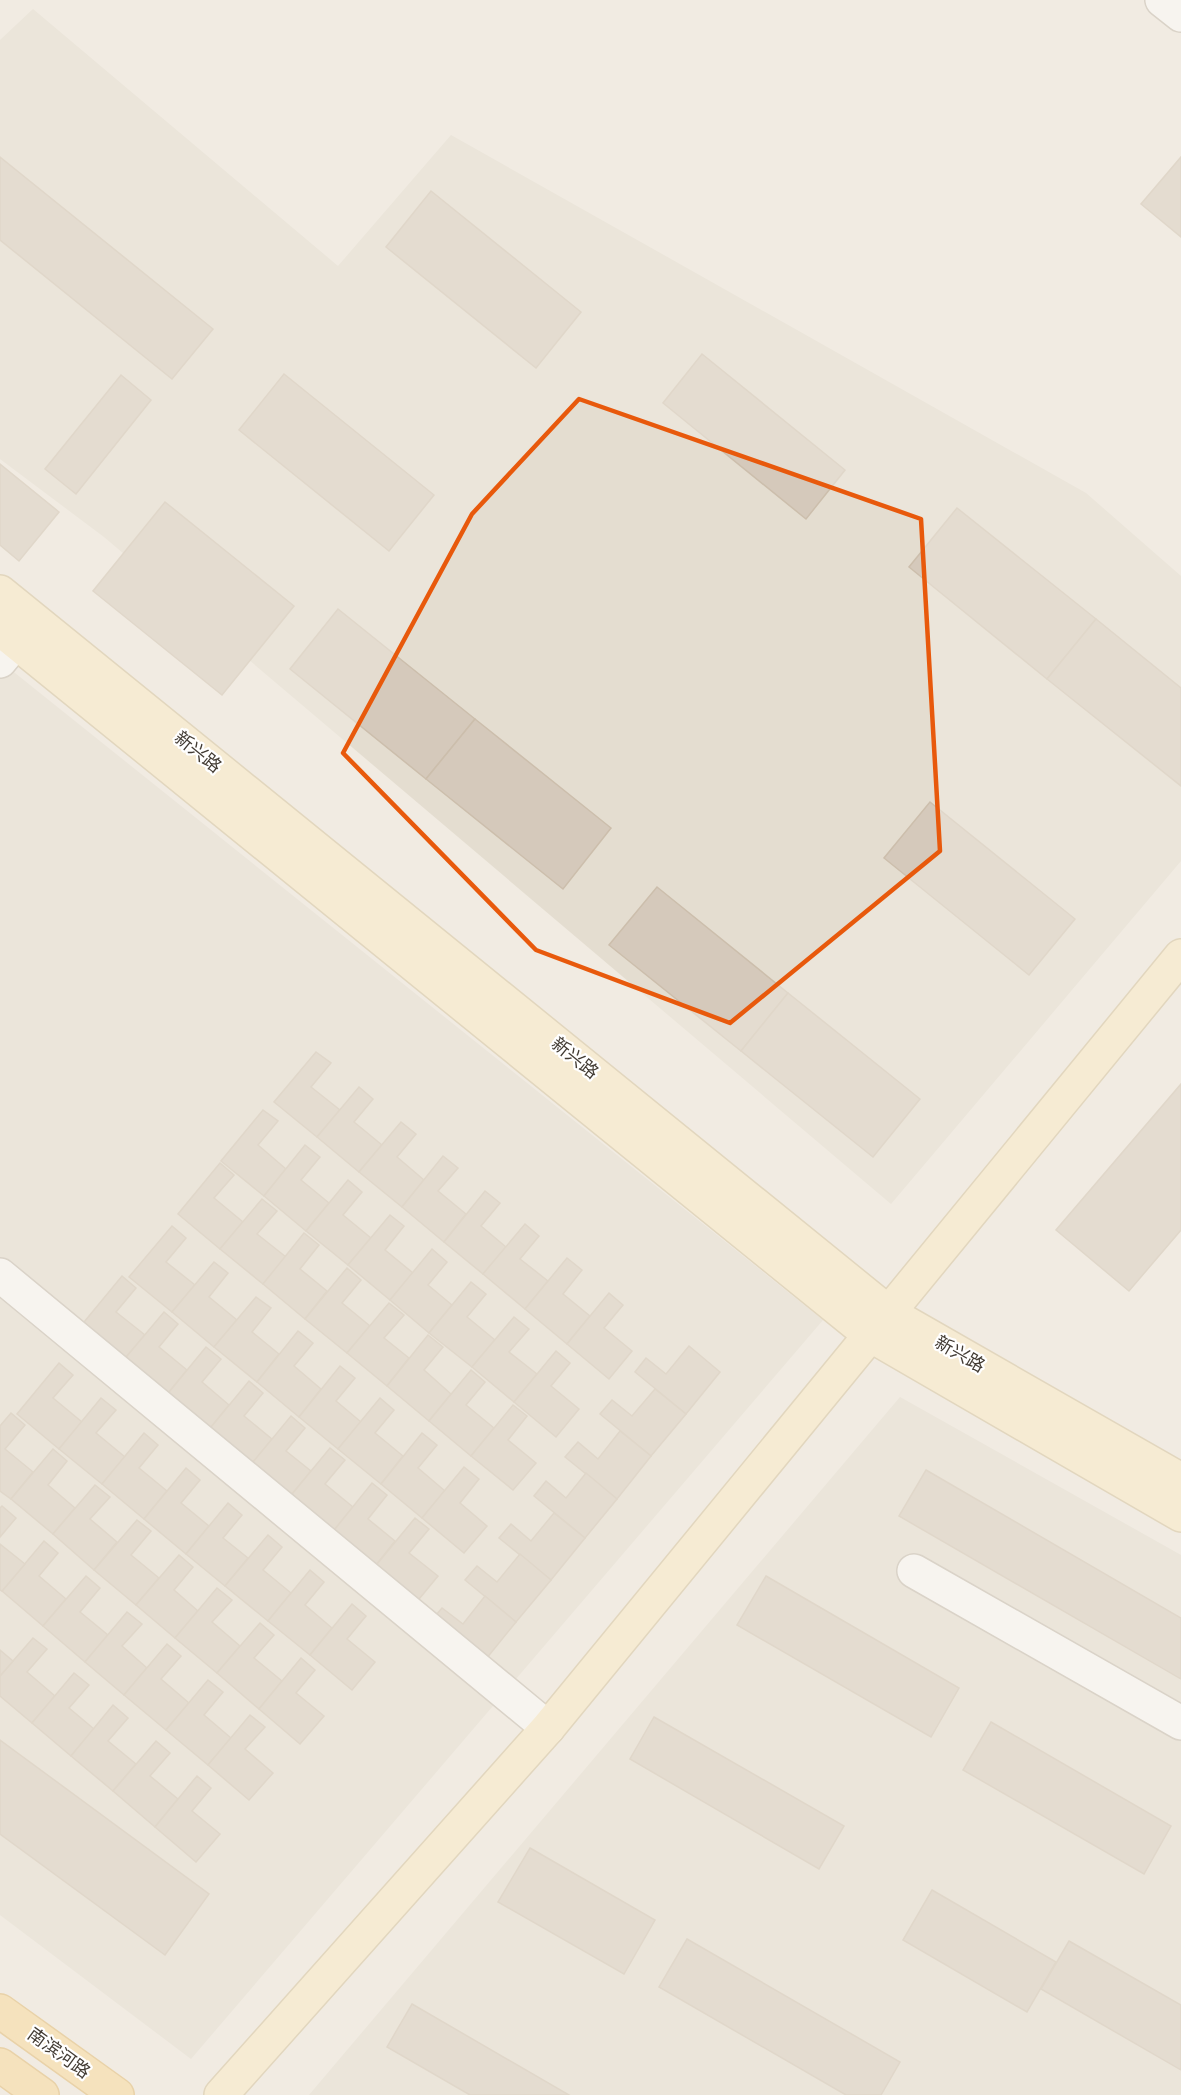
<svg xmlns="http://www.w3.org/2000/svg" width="1181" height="2095" viewBox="0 0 1181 2095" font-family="'Alegreya Sans','Noto Sans SC',sans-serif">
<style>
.residential{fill:#e4ddd0}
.building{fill:#d5c9bb;stroke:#ccbeac;stroke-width:1.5}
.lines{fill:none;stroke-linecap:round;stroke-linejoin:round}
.minor-casing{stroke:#beb5a8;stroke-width:36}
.secondary-casing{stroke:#d0bd93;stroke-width:36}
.primary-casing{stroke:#dfb362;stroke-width:36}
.minor{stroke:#fff;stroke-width:33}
.secondary{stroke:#fdebc0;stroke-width:33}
.primary{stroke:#fbd791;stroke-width:33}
.marked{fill:none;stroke:#e8590c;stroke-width:4.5;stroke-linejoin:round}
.labels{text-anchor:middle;stroke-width:4.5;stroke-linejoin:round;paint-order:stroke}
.street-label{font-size:18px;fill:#423b33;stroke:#fff}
</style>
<rect width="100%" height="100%" fill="#f1ebe2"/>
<g class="residential">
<polygon points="33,9 338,266 451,135 1086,493 1181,576 1181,861 891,1204 104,537 0,459 0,40"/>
<polygon points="0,661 823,1320 191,2059 0,1915"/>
<polygon points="900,1397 1181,1555 1181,2095 309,2095"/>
</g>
<g class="building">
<polygon points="0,157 213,329 172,379 0,240"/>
<polygon points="1181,157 1181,237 1141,204"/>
<polygon points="431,191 581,312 536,368 386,247"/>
<polygon points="702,354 845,470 806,519 663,403"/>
<polygon points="284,374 434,495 389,551 239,430"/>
<polygon points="121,375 151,400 76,494 45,469"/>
<polygon points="0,464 59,512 19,561 0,545"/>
<polygon points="165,502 294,606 222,695 93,591"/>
<polygon points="957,508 1096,619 1047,679 909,567"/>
<polygon points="338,609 475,719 426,779 290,669"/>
<polygon points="1096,619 1181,688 1181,786 1047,679"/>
<polygon points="475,719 611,828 563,889 426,779"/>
<polygon points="930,802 1075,919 1029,975 884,858"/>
<polygon points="657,887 788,993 741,1051 609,945"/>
<polygon points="788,993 920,1099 873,1157 741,1051"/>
<polygon points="316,1052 331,1063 311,1087 340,1110 317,1137 274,1102"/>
<polygon points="1181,1084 1181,1230 1129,1291 1056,1230"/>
<polygon points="359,1087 373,1099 354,1122 382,1145 359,1172 317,1137"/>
<polygon points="263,1110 278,1121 258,1145 286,1169 264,1196 221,1161"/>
<polygon points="401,1122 416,1134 397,1157 424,1180 402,1207 359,1172"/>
<polygon points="305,1145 320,1157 301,1180 329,1203 306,1231 264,1196"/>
<polygon points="443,1156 458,1168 438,1191 466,1214 444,1242 402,1207"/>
<polygon points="220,1163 234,1175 214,1198 243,1222 220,1249 178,1214"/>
<polygon points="348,1180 362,1192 343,1215 371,1238 348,1265 306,1231"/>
<polygon points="485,1191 500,1203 481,1226 506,1247 483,1274 444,1242"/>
<polygon points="262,1199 277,1211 257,1234 286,1257 263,1284 220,1249"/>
<polygon points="390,1215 404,1226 385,1250 413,1273 390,1300 348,1265"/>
<polygon points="525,1224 539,1236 520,1259 548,1281 525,1309 483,1274"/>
<polygon points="172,1226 186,1238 166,1262 195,1285 172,1312 129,1277"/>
<polygon points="304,1233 319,1245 300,1269 327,1291 305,1319 263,1284"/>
<polygon points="432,1249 447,1262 428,1285 452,1305 429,1333 390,1300"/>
<polygon points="567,1258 582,1270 563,1294 590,1316 567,1344 525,1309"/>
<polygon points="214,1262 228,1273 209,1297 237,1320 214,1347 172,1312"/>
<polygon points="347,1268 361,1280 342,1303 370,1326 347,1353 305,1319"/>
<polygon points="122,1276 136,1288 116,1312 145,1335 122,1362 80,1327"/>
<polygon points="471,1282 486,1294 467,1317 495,1340 472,1367 429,1333"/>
<polygon points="609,1293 623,1305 604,1328 632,1351 609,1379 567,1344"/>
<polygon points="256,1297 271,1308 252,1332 279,1354 257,1382 214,1347"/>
<polygon points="389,1303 404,1315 384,1338 409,1358 387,1386 347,1353"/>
<polygon points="164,1312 178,1324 159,1347 187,1370 165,1397 122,1362"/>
<polygon points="514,1317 529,1329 509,1352 537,1374 514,1402 472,1367"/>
<polygon points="298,1331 313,1343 294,1366 321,1389 299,1417 257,1382"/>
<polygon points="428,1335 443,1347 424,1370 451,1394 429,1421 387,1386"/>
<polygon points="689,1346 720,1372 686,1414 635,1372 646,1358 666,1374"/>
<polygon points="206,1347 221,1359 202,1382 229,1405 207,1432 165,1397"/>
<polygon points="556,1351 570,1363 551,1386 579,1409 556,1437 514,1402"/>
<polygon points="59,1363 73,1375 53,1398 82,1422 59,1449 17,1414"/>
<polygon points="340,1366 355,1378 336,1401 361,1422 338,1449 299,1417"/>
<polygon points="471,1370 485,1382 466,1405 494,1428 471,1456 429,1421"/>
<polygon points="249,1381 263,1393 244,1416 272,1439 249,1467 207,1432"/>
<polygon points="655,1389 686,1414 651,1456 600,1414 612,1400 632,1416"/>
<polygon points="101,1398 116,1410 96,1433 125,1457 102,1484 59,1449"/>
<polygon points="380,1398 394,1410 375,1433 403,1456 381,1484 338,1449"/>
<polygon points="513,1405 527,1416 508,1440 536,1463 513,1490 471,1456"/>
<polygon points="11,1413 25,1425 5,1449 33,1472 11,1499 0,1491 0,1426"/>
<polygon points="291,1416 305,1428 286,1451 311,1471 288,1499 249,1467"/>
<polygon points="620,1431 651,1456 617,1499 565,1457 578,1442 598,1459"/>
<polygon points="144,1433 158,1445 139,1468 167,1491 144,1519 102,1484"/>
<polygon points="422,1433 437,1445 418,1468 445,1491 422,1518 381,1484"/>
<polygon points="330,1448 345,1460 325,1484 353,1507 331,1534 288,1499"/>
<polygon points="53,1449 67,1461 48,1485 75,1508 53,1534 11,1499"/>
<polygon points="464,1467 479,1479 460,1503 487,1526 464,1553 422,1518"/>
<polygon points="186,1468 200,1480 181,1503 209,1526 186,1554 144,1519"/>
<polygon points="926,1470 1181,1618 1181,1679 899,1516"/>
<polygon points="586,1473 617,1499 585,1538 534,1496 546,1481 566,1498"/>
<polygon points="372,1483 387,1495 368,1519 395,1541 373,1569 331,1534"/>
<polygon points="95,1485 110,1497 90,1519 117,1542 94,1570 53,1534"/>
<polygon points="228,1503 242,1515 223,1538 248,1558 225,1586 186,1554"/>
<polygon points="2,1506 16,1518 0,1537 0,1508"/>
<polygon points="554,1513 585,1538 551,1580 499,1538 511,1524 531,1541"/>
<polygon points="415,1518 429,1529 409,1553 438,1576 415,1604 373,1569"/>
<polygon points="137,1520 151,1531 131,1555 159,1578 136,1605 94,1570"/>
<polygon points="268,1535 282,1547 263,1570 291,1593 268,1621 225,1586"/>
<polygon points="44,1541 58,1553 39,1576 66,1599 43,1626 2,1591"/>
<polygon points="0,1544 25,1564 2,1591 0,1590"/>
<polygon points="520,1554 551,1580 516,1622 465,1580 477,1566 497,1582"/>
<polygon points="179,1555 193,1567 174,1590 198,1611 175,1638 136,1605"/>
<polygon points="310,1570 324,1582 305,1605 332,1628 310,1655 268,1621"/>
<polygon points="86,1576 100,1588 80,1612 108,1635 85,1662 43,1626"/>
<polygon points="766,1576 959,1688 931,1737 737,1625"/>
<polygon points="217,1588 232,1600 212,1622 240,1646 217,1673 175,1638"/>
<polygon points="485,1596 516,1622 482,1664 430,1622 442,1608 463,1624"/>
<polygon points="352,1604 366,1616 347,1639 375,1662 352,1690 310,1655"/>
<polygon points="127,1612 142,1624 122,1646 147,1668 124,1695 85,1662"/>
<polygon points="260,1623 274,1635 254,1658 282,1681 259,1709 217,1673"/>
<polygon points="33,1638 47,1649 27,1672 55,1696 32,1723 0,1696 0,1676"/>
<polygon points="167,1644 181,1656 161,1679 189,1703 166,1730 124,1695"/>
<polygon points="0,1650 13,1661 0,1676"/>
<polygon points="301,1658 315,1670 296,1693 324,1716 300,1744 259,1709"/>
<polygon points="74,1673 89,1685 69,1708 94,1729 71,1756 32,1723"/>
<polygon points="208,1680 223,1692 204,1715 231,1738 208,1765 166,1730"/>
<polygon points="113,1705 128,1718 108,1741 136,1764 113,1791 71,1756"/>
<polygon points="250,1715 265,1727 245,1749 273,1773 249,1800 208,1765"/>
<polygon points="654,1717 844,1826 819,1869 630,1759"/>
<polygon points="991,1722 1171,1826 1144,1874 963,1770"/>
<polygon points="0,1740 209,1894 165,1955 0,1834"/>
<polygon points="156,1741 170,1753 150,1776 178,1799 155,1827 113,1791"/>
<polygon points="197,1776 211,1788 192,1811 220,1834 196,1862 155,1827"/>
<polygon points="530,1848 655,1920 624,1974 498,1902"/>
<polygon points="932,1890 1056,1962 1027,2012 903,1940"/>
<polygon points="687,1939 900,2062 881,2095 846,2095 659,1987"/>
<polygon points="1069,1941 1181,2005 1181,2070 1041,1989"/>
<polygon points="412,2004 569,2095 470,2095 387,2047"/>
</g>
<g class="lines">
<defs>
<g id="minor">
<polyline points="1162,0 1181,15"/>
<polyline points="0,661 33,621"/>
<polyline points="0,1275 548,1728"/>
<polyline points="914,1571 1181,1723"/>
</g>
<g id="secondary">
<polyline points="0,592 889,1313 1181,1480"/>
<polyline points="0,629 870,1335 1181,1515"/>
<polyline points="221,2095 548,1728 1181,956"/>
</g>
<g id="primary">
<polyline points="0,2011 117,2095"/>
<polyline points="0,2065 42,2095"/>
</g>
</defs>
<use href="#minor" class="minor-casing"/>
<use href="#secondary" class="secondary-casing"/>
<use href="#primary" class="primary-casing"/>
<use href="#minor" class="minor"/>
<use href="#secondary" class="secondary"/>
<use href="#primary" class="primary"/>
</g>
<path d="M0 0H1181V2095H0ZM579 399 921 519 940 851 730 1023 536 950 343 753 472 514Z" fill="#f1ebe2" fill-opacity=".55" fill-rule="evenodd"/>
<path class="marked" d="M579 399 921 519 940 851 730 1023 536 950 343 753 472 514Z"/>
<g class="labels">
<g class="street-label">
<text transform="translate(198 752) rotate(39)" y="6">新兴路</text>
<text transform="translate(575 1058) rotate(39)" y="6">新兴路</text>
<text transform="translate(960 1354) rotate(30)" y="6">新兴路</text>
<text transform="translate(59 2053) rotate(36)" y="6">南滨河路</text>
</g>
</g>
</svg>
